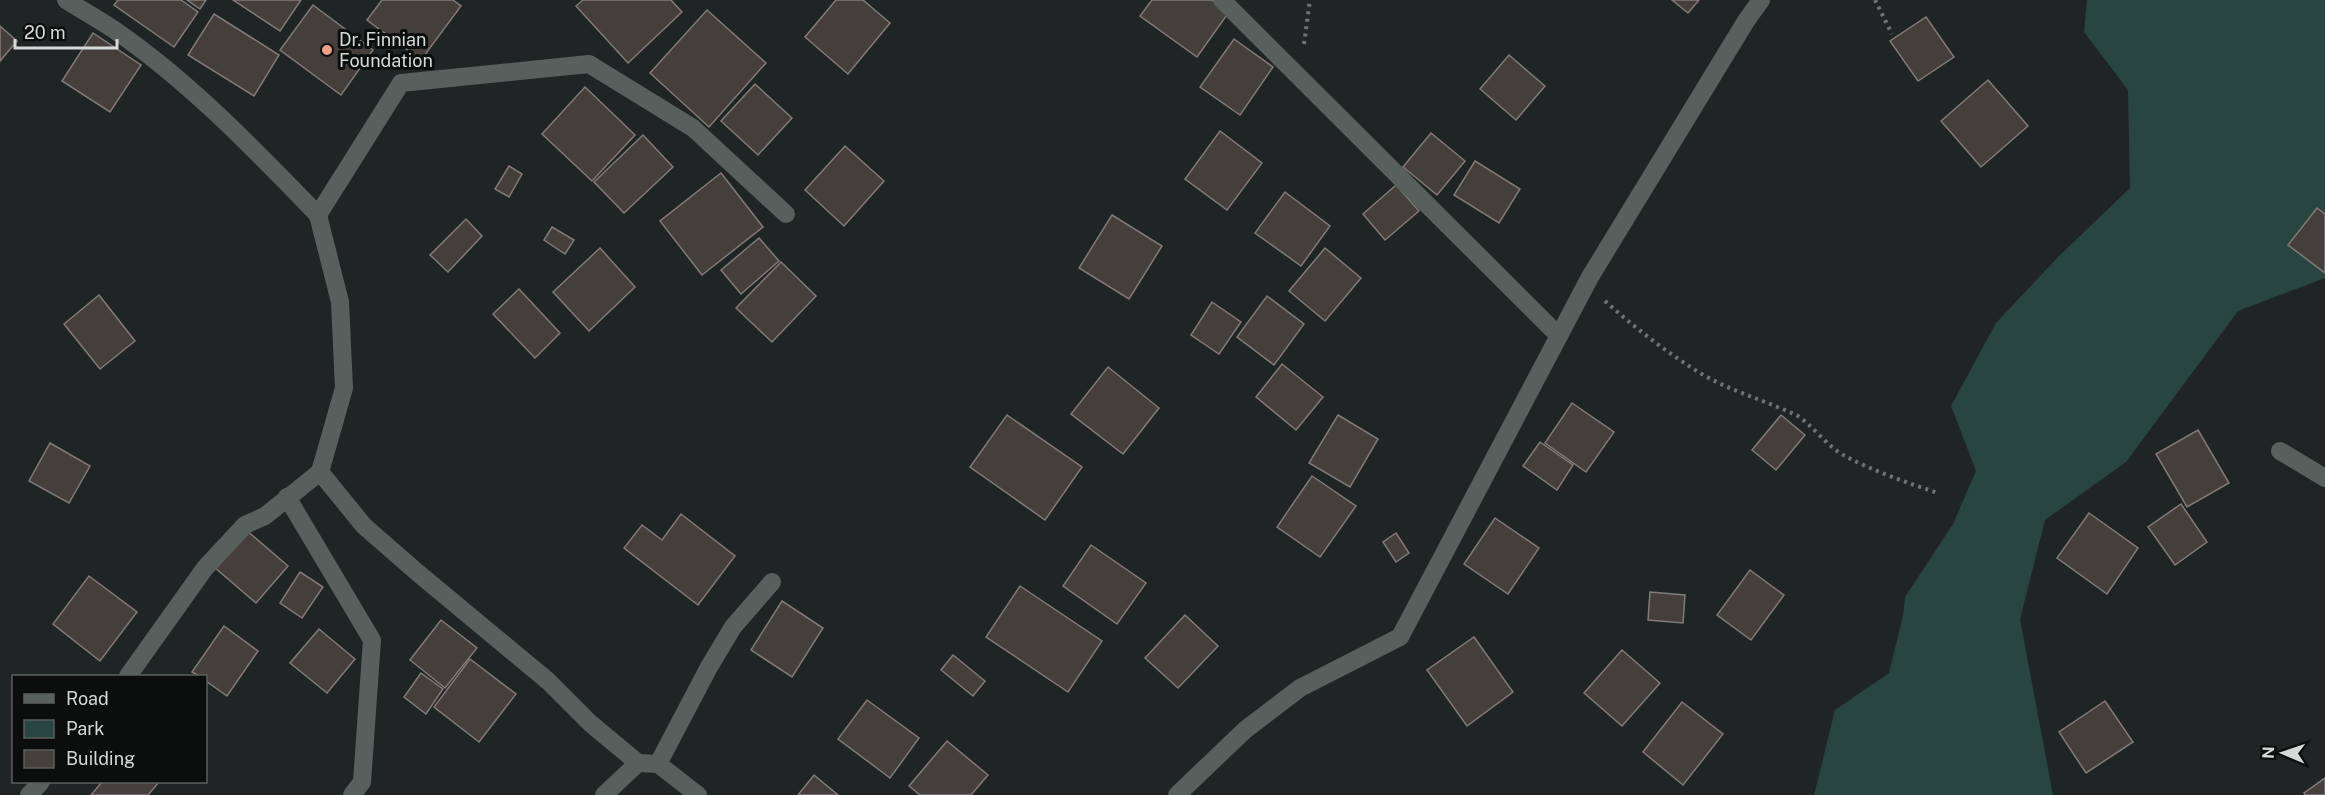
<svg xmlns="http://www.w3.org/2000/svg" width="2325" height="795" viewBox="0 0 2325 795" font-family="'Public Sans',sans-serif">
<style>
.green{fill:#284540}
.building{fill:#453f3c;stroke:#827a78;stroke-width:1.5}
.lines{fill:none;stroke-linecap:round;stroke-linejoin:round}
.path{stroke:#6f7473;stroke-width:4;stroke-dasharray:3 4.5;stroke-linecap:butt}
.minor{stroke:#58605e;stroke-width:18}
.poi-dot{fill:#f39f86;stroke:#0b0e0d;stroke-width:2}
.labels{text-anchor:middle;stroke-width:6;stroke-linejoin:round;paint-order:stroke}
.poi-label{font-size:18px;fill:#d5d9d8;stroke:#0b0e0d;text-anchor:start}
</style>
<rect width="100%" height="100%" fill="#1f2524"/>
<polygon class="green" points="2087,0 2325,0 2325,278 2238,311 2126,462 2045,520 2020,619 2053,795 1814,795 1835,710 1889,673 1903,616 1905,597 1953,524 1976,471 1951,406 1996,323 2059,256 2130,188 2128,90 2084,32"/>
<g class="building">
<polygon points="118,0 181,0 198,12 174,47 114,5"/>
<polygon points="187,0 206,0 200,9"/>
<polygon points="233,0 301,0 280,31"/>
<polygon points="382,0 453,0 461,6 421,60 367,20"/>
<polygon points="583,0 671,0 682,12 628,63 576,6"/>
<polygon points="836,0 863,0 890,23 848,74 805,37"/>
<polygon points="1152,0 1212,0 1229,12 1197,57 1140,16"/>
<polygon points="1672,0 1699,0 1688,13"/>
<polygon points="313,5 373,50 341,95 280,50"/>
<polygon points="707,10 766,63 709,127 650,73"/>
<polygon points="214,14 279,55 254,96 188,55"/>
<polygon points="1926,17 1954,57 1918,81 1890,41"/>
<polygon points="0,26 17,41 0,61"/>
<polygon points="93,33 141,65 110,112 62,81"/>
<polygon points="1234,39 1273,67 1240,115 1200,87"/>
<polygon points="1509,55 1545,86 1516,120 1480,89"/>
<polygon points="1988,80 2028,126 1981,167 1941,121"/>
<polygon points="755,84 792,118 758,155 721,121"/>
<polygon points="585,87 635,135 592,181 542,134"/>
<polygon points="1220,131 1262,163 1227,210 1185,179"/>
<polygon points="1431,133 1465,161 1437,195 1403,167"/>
<polygon points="643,135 673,167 624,213 594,182"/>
<polygon points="845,146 884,181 844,226 805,190"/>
<polygon points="1475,161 1520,189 1499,223 1454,195"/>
<polygon points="509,166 522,174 509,197 495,189"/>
<polygon points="721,173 763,227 702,275 660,221"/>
<polygon points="1396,185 1419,211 1385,240 1363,214"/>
<polygon points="1285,192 1330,226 1301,266 1255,233"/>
<polygon points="2317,208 2325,214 2325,273 2288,245"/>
<polygon points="1112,215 1162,246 1129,299 1079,268"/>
<polygon points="466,219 482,236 448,272 430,255"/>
<polygon points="552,227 574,240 565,254 544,240"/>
<polygon points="759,238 779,261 741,294 721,270"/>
<polygon points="600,248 635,287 589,331 553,292"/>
<polygon points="1325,248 1361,278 1325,321 1289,291"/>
<polygon points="781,262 816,296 772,342 736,308"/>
<polygon points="519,289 560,333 535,358 493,314"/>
<polygon points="99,295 135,341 100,369 64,324"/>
<polygon points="1267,296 1304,324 1274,365 1237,337"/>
<polygon points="1212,302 1241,322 1219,354 1191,335"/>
<polygon points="1282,364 1323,397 1296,430 1256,397"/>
<polygon points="1108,367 1159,408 1123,454 1071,414"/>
<polygon points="1572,403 1614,432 1586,472 1545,443"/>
<polygon points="1007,415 1082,467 1045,520 970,467"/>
<polygon points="1338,415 1378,439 1350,487 1309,463"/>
<polygon points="1781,415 1805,435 1776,470 1752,450"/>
<polygon points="2198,430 2229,483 2187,507 2156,454"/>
<polygon points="1540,442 1573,465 1557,490 1523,466"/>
<polygon points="50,443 90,466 69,503 29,481"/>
<polygon points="1312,476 1356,506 1320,557 1277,527"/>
<polygon points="2181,504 2207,542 2175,565 2148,527"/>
<polygon points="2089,513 2138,548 2107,594 2057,558"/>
<polygon points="681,514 735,556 698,605 624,548 642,525 662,540"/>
<polygon points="1495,518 1539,548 1508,594 1464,564"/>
<polygon points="246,530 288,566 256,603 214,567"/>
<polygon points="1396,533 1409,553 1396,562 1383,542"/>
<polygon points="1091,545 1146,583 1117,624 1063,586"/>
<polygon points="1750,570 1784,595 1751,640 1717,615"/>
<polygon points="300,572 323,587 302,618 280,603"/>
<polygon points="89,576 137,612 100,661 53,624"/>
<polygon points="1020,586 1102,641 1068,692 986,637"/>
<polygon points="1650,592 1685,595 1683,623 1648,620"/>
<polygon points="782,601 823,628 792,677 751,650"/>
<polygon points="1185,615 1218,646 1178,688 1145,658"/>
<polygon points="441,620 477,648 445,688 410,660"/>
<polygon points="224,626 258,651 227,696 206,681 206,676 199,676 192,672"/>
<polygon points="319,629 355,659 327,693 290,663"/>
<polygon points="1474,637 1513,692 1467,726 1427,670"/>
<polygon points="1622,650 1660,683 1622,726 1584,693"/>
<polygon points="953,655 985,681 973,696 941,670"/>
<polygon points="470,659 516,694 479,742 434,707"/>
<polygon points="421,673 443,689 426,714 404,697"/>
<polygon points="867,700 919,738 890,778 838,739"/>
<polygon points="2105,701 2133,742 2086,773 2059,732"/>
<polygon points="1682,702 1723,734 1683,785 1643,752"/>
<polygon points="947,741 988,775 971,795 920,795 909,786"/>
<polygon points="814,775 838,795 798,795"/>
<polygon points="2325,778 2325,795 2305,795 2304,793"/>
<polygon points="102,782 159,782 148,795 91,795"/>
</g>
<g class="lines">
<g class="path">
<polyline points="1875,0 1892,34"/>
<polyline points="1304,44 1310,0"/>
<path d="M1605 301C1634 327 1666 352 1700 373 1730 391 1764 400 1796 415 1811 423 1826 446 1845 456 1873 471 1908 483 1938 493"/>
</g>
<g class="minor">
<path d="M66 0C82 10 98 19 113 29 189 81 254 149 318 215L401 83 589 64 693 128 786 214"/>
<polyline points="1222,0 1559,336"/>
<polyline points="318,215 340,302 344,388 320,472"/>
<polyline points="2280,451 2325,478"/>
<polyline points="287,497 372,640 362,782 352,795"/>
<polyline points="128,676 205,568 245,525 265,516 320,472 364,526 418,573 548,681 590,723 638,763 658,764 709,667 733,627 772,582"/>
<polyline points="658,764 698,795"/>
<polyline points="29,795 41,782"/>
<polyline points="604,795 638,763"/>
<polyline points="1177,795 1245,730 1300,688 1400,637 1590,277 1746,21 1761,0"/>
</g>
</g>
<circle class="poi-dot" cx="327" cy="50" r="6"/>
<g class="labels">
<g class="poi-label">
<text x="339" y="46">Dr. Finnian<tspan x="339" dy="21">Foundation</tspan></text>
</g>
</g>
<rect x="12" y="675" width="195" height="108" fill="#0b0e0d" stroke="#5c5f5e" stroke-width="1.5"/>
<rect x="24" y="694" width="30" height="9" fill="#58605e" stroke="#5c5f5e" stroke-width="1.5"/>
<text x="66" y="705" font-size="18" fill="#d5d9d8">Road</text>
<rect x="24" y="720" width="30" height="18" fill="#284540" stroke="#5c5f5e" stroke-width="1.5"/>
<text x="66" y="735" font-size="18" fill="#d5d9d8">Park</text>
<rect x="24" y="750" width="30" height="18" fill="#453f3c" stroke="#5c5f5e" stroke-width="1.5"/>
<text x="66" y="765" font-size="18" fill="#d5d9d8">Building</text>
<g transform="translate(2283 753) rotate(272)" stroke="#0b0e0d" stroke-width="4.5" paint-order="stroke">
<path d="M0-4.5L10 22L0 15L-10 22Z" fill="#d5d9d8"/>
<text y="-9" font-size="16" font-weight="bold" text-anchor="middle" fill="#d5d9d8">N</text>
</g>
<path d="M15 39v9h102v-9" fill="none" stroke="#d5d9d8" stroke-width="3"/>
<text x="24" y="39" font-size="18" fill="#d5d9d8" stroke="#0b0e0d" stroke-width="4.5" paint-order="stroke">20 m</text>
</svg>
